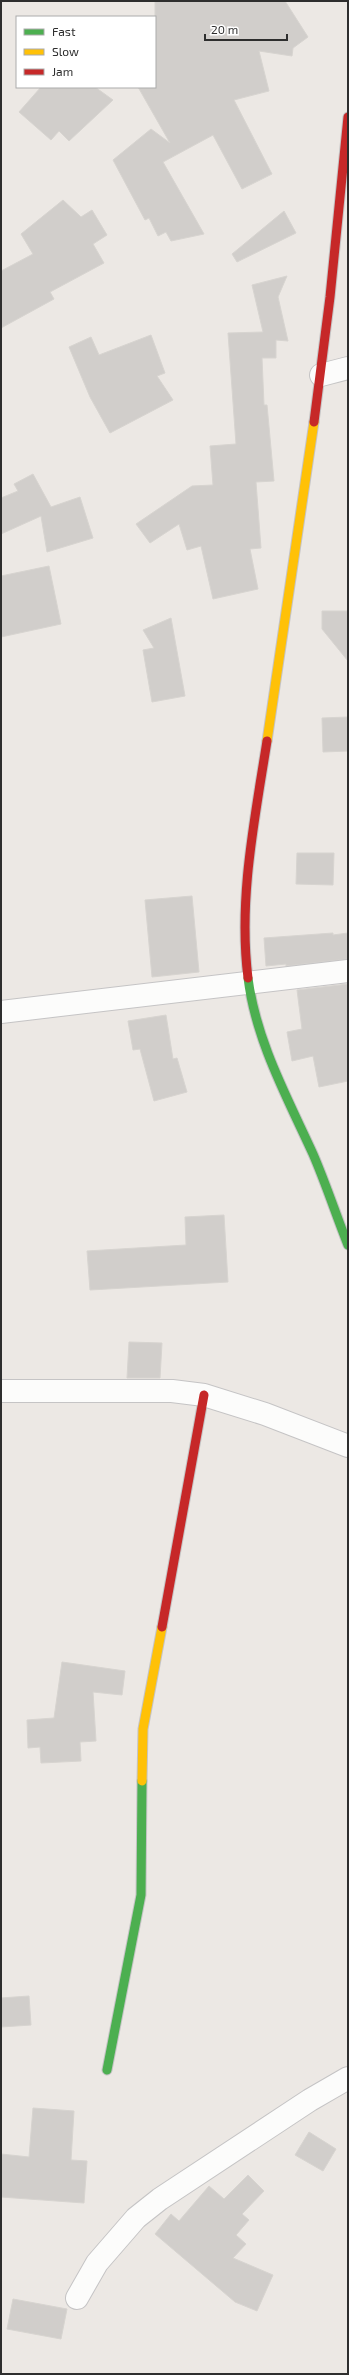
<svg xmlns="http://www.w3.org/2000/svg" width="349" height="2375" viewBox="0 0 349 2375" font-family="'Exo 2',sans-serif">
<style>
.building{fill:#d1cecb;stroke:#d7d4d0}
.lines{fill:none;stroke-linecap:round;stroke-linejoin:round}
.street-casing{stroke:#c5c4c5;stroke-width:24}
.fast-casing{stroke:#c5c4c5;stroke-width:11}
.slow-casing{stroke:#c5c4c5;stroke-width:11}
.jam-casing{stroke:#c5c4c5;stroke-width:11}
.street{stroke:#fcfcfb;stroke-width:22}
.fast{stroke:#4caf50;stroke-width:9}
.slow{stroke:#ffc107;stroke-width:9}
.jam{stroke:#c62828;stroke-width:9}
</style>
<rect width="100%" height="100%" fill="#ece8e4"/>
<g class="building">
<polygon points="155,1 285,1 308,37 293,48 292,56 259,51 269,91 234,100 272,174 242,189 213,135 163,162 204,234 171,241 166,232 158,236 149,218 145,220 113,160 151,129 170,143 138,87 155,87"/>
<polygon points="41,87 95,87 113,100 69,141 59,131 51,140 19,112"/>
<polygon points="63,200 81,217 92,210 107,235 93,244 104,263 50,292 54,299 1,328 1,271 33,254 21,234"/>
<polygon points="284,211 296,233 237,262 232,254"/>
<polygon points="287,276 278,297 288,341 276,340 276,358 262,358 264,405 267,405 274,481 256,482 261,548 250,549 258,589 213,599 201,546 187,550 179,524 150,543 136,524 192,486 213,485 210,446 236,444 228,333 263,332 252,285"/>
<polygon points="151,335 165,373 157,376 173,400 110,433 90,397 69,347 91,337 99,355"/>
<polygon points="33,474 51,507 80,497 93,538 47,552 41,516 1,534 1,498 18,491 14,484"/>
<polygon points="49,566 61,624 1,637 1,576"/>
<polygon points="322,611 348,611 348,661 322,629"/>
<polygon points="171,618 185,696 152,702 143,650 154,648 143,630"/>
<polygon points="348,717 348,751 323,752 322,718"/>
<polygon points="297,853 334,853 333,885 296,884"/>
<polygon points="192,896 199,972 152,977 145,900"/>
<polygon points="333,933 333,935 348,933 348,959 286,966 286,964 266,966 264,938"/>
<polygon points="348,984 348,1081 319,1087 313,1056 292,1061 287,1032 302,1029 297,990"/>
<polygon points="166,1015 173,1059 177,1058 187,1092 154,1101 140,1049 133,1050 128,1021"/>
<polygon points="224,1215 228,1282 90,1290 87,1251 186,1245 185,1217"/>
<polygon points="129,1342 162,1343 160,1378 127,1378"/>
<polygon points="62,1662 125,1671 122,1695 93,1692 96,1741 80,1742 81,1761 41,1763 40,1747 28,1748 27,1720 54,1718"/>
<polygon points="29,1996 31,2025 1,2027 1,1998"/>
<polygon points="33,2108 74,2111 71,2160 87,2161 84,2203 1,2197 1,2154 29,2157"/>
<polygon points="309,2132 336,2149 323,2171 295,2155"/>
<polygon points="248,2175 264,2191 242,2214 249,2220 236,2235 246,2244 233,2258 273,2275 257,2311 235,2302 155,2234 171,2214 179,2221 209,2186 224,2199"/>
<polygon points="13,2299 67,2309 61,2339 7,2329"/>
</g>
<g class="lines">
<defs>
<g id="street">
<polyline points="321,375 348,368"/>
<polyline points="1,1012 348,971"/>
<polyline points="1,1391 172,1391 204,1395 265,1414 348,1446"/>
<polyline points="77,2298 97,2263 136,2218 160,2199 310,2100 348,2078"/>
</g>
<g id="fast">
<path d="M248 978C256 1041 287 1097 313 1154 326 1184 336 1215 348 1245"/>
<polyline points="107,2070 141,1895 142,1781"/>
</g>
<g id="slow">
<polyline points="267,741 314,422"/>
<polyline points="142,1781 143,1729 162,1627"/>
</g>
<g id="jam">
<polyline points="314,422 330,297 348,117"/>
<path d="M248 978C238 899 255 818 267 741"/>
<polyline points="162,1627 204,1395"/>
</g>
</defs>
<use href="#street" class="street-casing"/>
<use href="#fast" class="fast-casing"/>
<use href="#slow" class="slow-casing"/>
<use href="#jam" class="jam-casing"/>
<use href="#street" class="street"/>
<use href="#fast" class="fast"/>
<use href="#slow" class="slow"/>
<use href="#jam" class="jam"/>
</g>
<rect width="349" height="2375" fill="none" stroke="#2e2e2e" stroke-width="4"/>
<rect x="16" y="16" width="140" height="72" fill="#ffffff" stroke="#ababab"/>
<rect x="24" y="29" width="20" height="6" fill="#4caf50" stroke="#ababab"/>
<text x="52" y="36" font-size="12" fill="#2e2e2e">Fast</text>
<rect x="24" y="49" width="20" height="6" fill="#ffc107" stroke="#ababab"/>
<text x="52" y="56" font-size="12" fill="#2e2e2e">Slow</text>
<rect x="24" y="69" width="20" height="6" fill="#c62828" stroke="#ababab"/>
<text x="52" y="76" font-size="12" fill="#2e2e2e">Jam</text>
<path d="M205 34v6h82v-6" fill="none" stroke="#2e2e2e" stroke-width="2"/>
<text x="211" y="34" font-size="12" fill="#2e2e2e" stroke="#ffffff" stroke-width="3" paint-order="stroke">20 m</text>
</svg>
